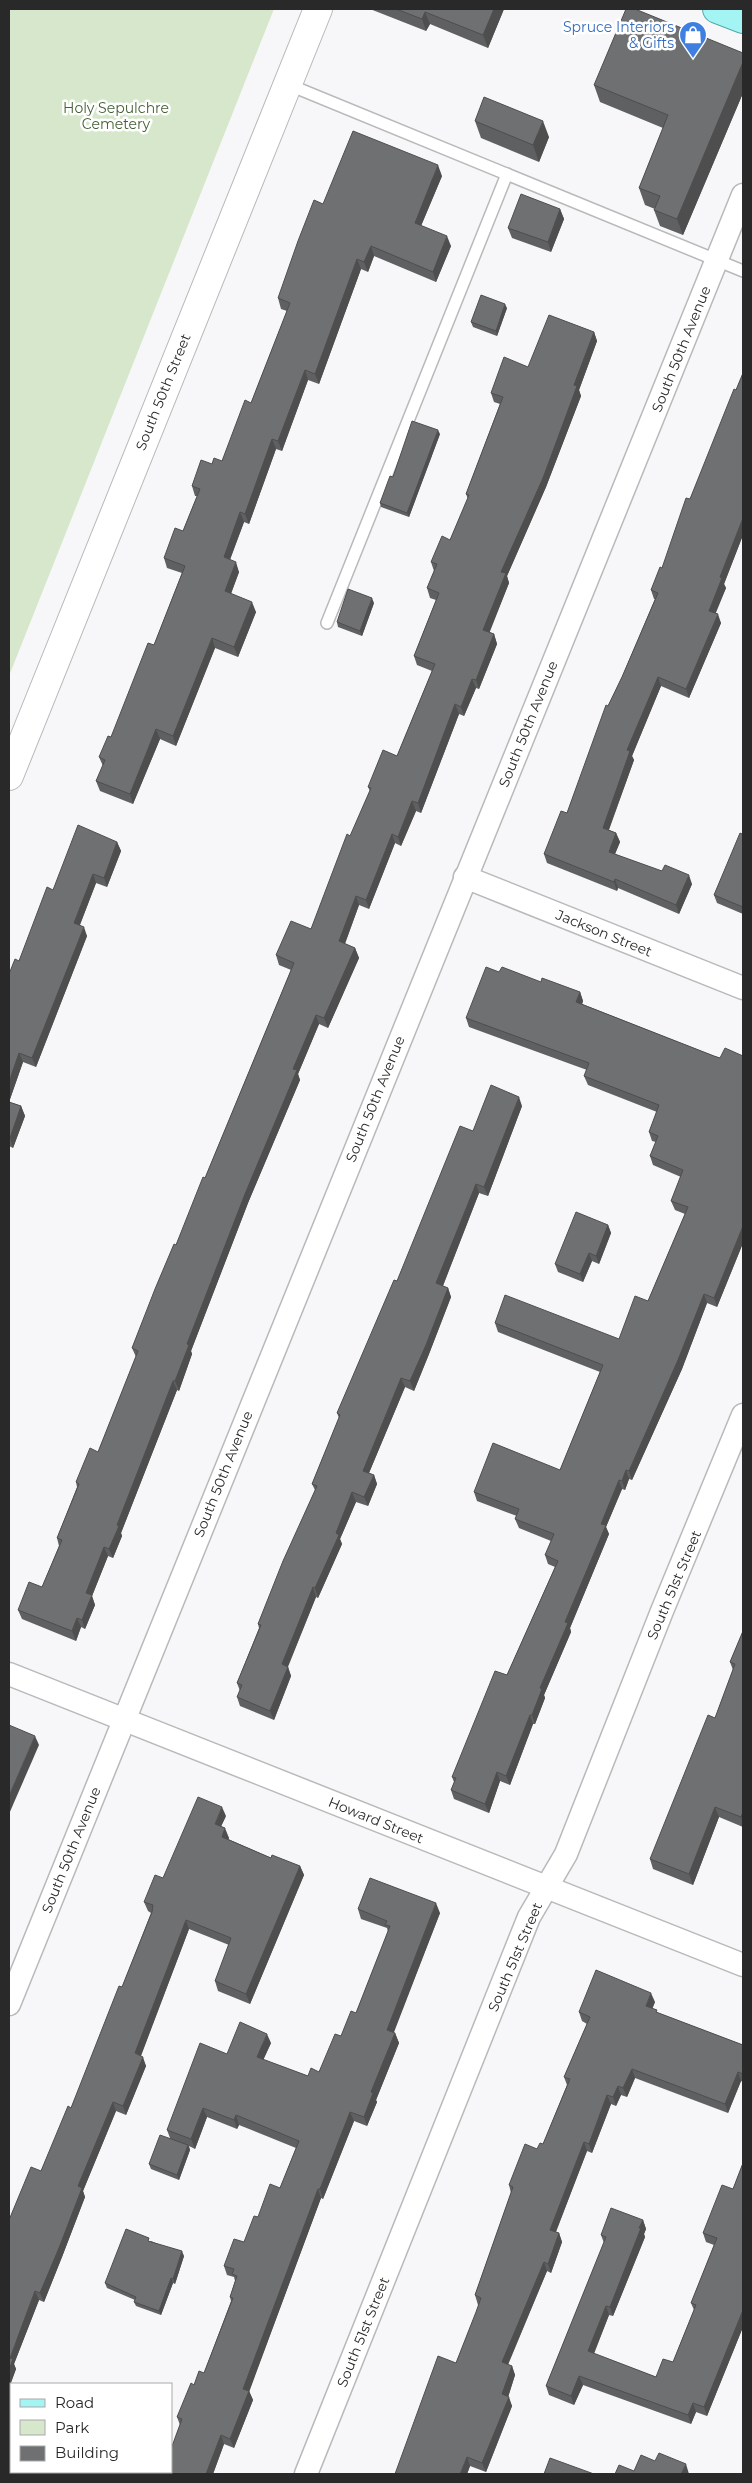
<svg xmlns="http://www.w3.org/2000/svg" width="752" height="2483" viewBox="0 0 752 2483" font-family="Montserrat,sans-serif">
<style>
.green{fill:#d6e7cc}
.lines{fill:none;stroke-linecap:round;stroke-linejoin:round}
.lane-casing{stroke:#b9b9bb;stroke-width:14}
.street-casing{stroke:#b9b9bb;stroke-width:25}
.secondary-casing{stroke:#b9b9bb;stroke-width:30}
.primary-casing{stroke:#52a8a8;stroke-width:30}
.lane{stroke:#fff;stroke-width:11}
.street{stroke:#fff;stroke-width:22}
.secondary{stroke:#fff;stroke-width:28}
.primary{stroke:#a4f4f4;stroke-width:28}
.wall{fill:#5f6061}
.shaded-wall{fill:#4e4e4f}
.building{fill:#6f7071;stroke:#4e4e4f}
.labels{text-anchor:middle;stroke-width:5;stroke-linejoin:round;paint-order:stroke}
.shop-label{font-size:14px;fill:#366cbe;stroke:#fff;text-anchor:end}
.park-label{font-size:14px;fill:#456034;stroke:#fff}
.street-label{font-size:14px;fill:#292929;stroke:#fff}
</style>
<rect width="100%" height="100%" fill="#f7f7f9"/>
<polygon class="green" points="9,9 274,9 9,676"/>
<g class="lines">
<defs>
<g id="lane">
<polyline points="287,84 743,271"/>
<polyline points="327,623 507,174"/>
</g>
<g id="street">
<polyline points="465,877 743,988"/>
<polyline points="9,1674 743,1965"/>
<polyline points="9,2004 743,195"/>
<polyline points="306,2474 529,1917 566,1854 662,1611 743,1415"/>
</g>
<polyline id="secondary" points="9,776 318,9"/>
<polyline id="primary" points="717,9 743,19"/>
</defs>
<use href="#lane" class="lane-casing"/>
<use href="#street" class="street-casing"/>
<use href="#secondary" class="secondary-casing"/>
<use href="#primary" class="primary-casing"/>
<use href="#lane" class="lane"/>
<use href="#street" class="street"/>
<use href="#secondary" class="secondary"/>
<use href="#primary" class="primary"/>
</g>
<g class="wall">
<polygon points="370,9 504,9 488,48 430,24 426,31"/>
<polygon points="743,53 743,93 683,235 660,226 654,210 655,209 645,205 639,188 663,128 600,102 594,85"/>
<polygon points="475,121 549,137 539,162 481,138"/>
<polygon points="442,176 421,226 451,246 436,282 374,256 368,272 361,269 319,384 308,380 282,451 276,449 249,524 244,522 230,560 239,572 231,594 256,612 238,657 215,648 176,746 160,739 133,804 100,791 96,781 103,766 99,757 111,737 154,645 182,573 167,568 164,558 183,531 197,496 195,496 192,486 212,464 222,461 251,403 287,311 281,309 278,298 323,204"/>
<polygon points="560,209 564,219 551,252 512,238 508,228"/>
<polygon points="507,308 497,336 473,327 471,322"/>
<polygon points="594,332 597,341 579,390 581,396 546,487 507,576 509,583 489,632 494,634 497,644 479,689 476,688 464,716 459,714 421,813 416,811 401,846 395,843 369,909 359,905 345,944 355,948 359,958 328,1028 319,1024 298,1074 300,1080 248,1203 191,1351 192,1354 179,1391 177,1390 121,1533 122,1536 113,1558 108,1556 92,1596 95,1605 85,1629 81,1627 76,1641 22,1619 18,1610 42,1587 59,1546 57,1538 77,1487 76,1482 98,1452 136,1357 132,1348 176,1245 205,1178 291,970 279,965 276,955 311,929 370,791 368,787 397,756 432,671 417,665 414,656 436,600 430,598 427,588 434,571 431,562 450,540 468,499 466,494 500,404 494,402 491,393 528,367"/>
<polygon points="743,373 743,535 724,584 726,588 715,613 721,623 689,698 661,686 632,756 634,760 609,830 616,833 620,842 615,854 692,884 679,914 618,888 617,891 547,863 544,854 567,813 608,706 622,677 655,599 654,599 651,590 662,568 690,499"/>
<polygon points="440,434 409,517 381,507 380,503 393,477"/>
<polygon points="374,603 362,636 338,627 337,622"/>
<polygon points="743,832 743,914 717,903 714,895"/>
<polygon points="117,842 121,851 107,887 96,883 80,925 87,936 36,1067 23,1062 9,1102 19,961 53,890"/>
<polygon points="499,972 580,992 583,1001 582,1004 714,1056 720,1058 743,1056 743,1243 717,1307 707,1303 682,1369 632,1480 629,1479 625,1490 622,1489 606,1527 609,1534 570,1628 571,1632 544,1695 545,1698 535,1724 533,1724 510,1785 500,1781 489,1813 454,1799 451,1790 454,1782 452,1777 507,1675 555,1567 548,1564 545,1555 551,1541 519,1528 515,1519 517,1516 477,1501 474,1492 560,1470 600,1372 498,1332 495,1323 619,1339 648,1301 685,1214 675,1210 671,1201 681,1177 653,1165 650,1156 656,1142 652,1141 649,1132 657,1112 588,1085 584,1076 587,1070 469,1027 466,1018"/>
<polygon points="9,1102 21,1106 25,1116 13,1148 9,1146"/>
<polygon points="522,1106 488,1196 479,1193 443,1286 448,1288 451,1297 429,1354 414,1391 405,1387 369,1473 374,1475 377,1484 368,1506 356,1502 340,1539 342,1544 318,1598 316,1597 288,1667 291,1676 274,1720 240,1706 237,1697 240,1691 237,1683 259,1628 258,1624 315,1490 312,1484 339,1418 337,1413 397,1281 473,1131"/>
<polygon points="608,1225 611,1233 599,1264 592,1261 583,1282 558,1272 555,1264"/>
<polygon points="743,1631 743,1827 719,1817 693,1885 653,1869 650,1859 715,1718 733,1670 730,1662"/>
<polygon points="226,1816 221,1826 229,1838 228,1839 271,1858 300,1866 304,1875 250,2004 218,1991 215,1981 229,1945 189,1929 141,2056 146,2066 126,2115 116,2111 83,2191 85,2197 62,2257 44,2302 39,2300 14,2364 16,2369 9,2388 41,2171 71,2108 122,1987 151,1913 148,1911 144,1902 163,1878"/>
<polygon points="358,1909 440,1913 393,2033 395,2033 399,2043 376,2100 377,2102 367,2126 354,2121 323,2199 321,2198 249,2391 253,2400 234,2448 224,2444 213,2474 162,2474 180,2425 177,2417 194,2385 204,2373 231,2301 230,2297 235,2281 234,2277 227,2275 224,2266 244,2242 258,2217 280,2188 296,2148 239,2125 237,2129 207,2117 195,2149 189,2146 190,2150 179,2180 151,2169 149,2164 170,2138 167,2130 227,2054 271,2043 263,2060 308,2076 319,2072 356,2013 388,1932 387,1928 361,1919"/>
<polygon points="655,2002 652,2008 658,2013 743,2045 743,2082 741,2081 728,2113 635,2078 627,2097 621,2095 616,2106 611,2104 592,2153 587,2151 556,2232 559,2233 562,2242 551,2273 547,2271 508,2365 512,2366 515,2375 508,2397 512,2406 486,2472 470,2466 467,2474 456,2363 479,2305 478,2305 475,2295 511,2193 509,2185 537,2149 543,2144 567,2085 564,2077 587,2024 582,2021 579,2012"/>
<polygon points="743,2163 743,2327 707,2416 696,2412 691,2424 583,2385 574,2405 549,2395 546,2386 604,2243 601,2235 643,2220 646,2229 644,2234 645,2237 613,2316 609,2315 594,2354 656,2377 673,2362 694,2310 691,2303 714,2245 706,2242 703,2233 733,2189"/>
<polygon points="151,2241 184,2256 175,2284 173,2283 161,2315 136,2306 134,2302 135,2300 107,2288 105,2283"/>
</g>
<g class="shaded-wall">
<polygon points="494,9 504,9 488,48 483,35"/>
<polygon points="425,12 430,24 426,31 422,19"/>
<polygon points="743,62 743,93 683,235 677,219"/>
<polygon points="543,121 549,137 539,162 533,145"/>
<polygon points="438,165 442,176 418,233 415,223"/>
<polygon points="560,209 564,219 551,252 548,242"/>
<polygon points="447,236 451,246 436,282 433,272"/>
<polygon points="371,246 374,256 368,272 364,262"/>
<polygon points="357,259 361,269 319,384 315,374"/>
<polygon points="505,304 507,308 497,336 496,331"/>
<polygon points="594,332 597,341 579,390 581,396 546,487 507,576 509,583 487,639 483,630 501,572"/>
<polygon points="305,370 308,380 282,451 278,441"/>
<polygon points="438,430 440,434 409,517 407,513"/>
<polygon points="272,439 276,449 249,524 245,514"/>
<polygon points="240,512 244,522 227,567 224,557"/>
<polygon points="743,518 743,535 724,584 726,588 713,620 709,611 720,577"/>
<polygon points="236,562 239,572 228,601 225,591"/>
<polygon points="372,598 374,603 362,636 360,631"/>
<polygon points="252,602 256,612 238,657 234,647"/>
<polygon points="718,614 721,623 689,698 686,689"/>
<polygon points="494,634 497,644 479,689 476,680"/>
<polygon points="212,638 215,648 176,746 173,736"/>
<polygon points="658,677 661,686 632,756 634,760 606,837 603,828 627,750"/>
<polygon points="472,679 476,688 464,716 461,707"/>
<polygon points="455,704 459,714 421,813 418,803"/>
<polygon points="156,729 160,739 133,804 130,794"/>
<polygon points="412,801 416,811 401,846 398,837"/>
<polygon points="616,833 620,842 612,861 609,852"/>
<polygon points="392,834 395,843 369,909 366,900"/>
<polygon points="117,842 121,851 107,887 104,878"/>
<polygon points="93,874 96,883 77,932 74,923"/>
<polygon points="689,875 692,884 679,914 676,905"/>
<polygon points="615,879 618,888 617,891 614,882"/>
<polygon points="356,896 359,905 342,951 339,941"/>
<polygon points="84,927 87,936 36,1067 32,1058"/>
<polygon points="355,948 359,958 328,1028 324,1018"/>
<polygon points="580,992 583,1001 580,1011 576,1002"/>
<polygon points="316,1015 319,1024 298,1074 300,1080 248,1203 191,1351 192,1354 179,1391 175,1381 187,1344 293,1069"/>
<polygon points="19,1053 23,1062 9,1102 9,1082"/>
<polygon points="519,1097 522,1106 488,1196 484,1187"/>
<polygon points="21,1106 25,1116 13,1148 10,1138"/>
<polygon points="476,1184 479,1193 440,1293 436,1283"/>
<polygon points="608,1225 611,1233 599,1264 596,1256"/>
<polygon points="743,1226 743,1243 717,1307 714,1298"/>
<polygon points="589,1253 592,1261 583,1282 580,1274"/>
<polygon points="448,1288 451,1297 429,1354 414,1391 410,1381"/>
<polygon points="704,1294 707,1303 682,1369 632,1480 629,1471"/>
<polygon points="401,1378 405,1387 366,1480 363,1471"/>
<polygon points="173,1381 177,1390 121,1533 122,1536 113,1558 109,1549 117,1525"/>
<polygon points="626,1470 629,1479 625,1490 622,1481"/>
<polygon points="374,1475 377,1484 368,1506 364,1497"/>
<polygon points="619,1480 622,1489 606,1527 609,1534 570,1628 571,1632 544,1695 545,1698 535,1724 532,1715 540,1688 565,1622 601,1524"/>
<polygon points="352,1492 356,1502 340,1539 342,1544 318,1598 315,1588"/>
<polygon points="104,1547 108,1556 92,1596 95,1605 85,1629 82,1620 86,1593"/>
<polygon points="313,1587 316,1597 285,1673 282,1664"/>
<polygon points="77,1618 81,1627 76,1641 72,1631"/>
<polygon points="288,1667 291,1676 274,1720 270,1711"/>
<polygon points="530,1715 533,1724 510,1785 506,1776"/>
<polygon points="35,1736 39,1745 9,1814 9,1796"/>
<polygon points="497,1772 500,1781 489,1813 485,1804"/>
<polygon points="222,1807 226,1816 218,1833 215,1824"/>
<polygon points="715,1807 719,1817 693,1885 689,1874"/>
<polygon points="743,1812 743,1823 741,1817"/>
<polygon points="225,1828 229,1838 225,1846 222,1837"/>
<polygon points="300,1866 304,1875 250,2004 246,1994"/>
<polygon points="436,1903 440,1913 391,2040 387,2030"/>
<polygon points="186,1920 189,1929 138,2063 135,2053"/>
<polygon points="651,1993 655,2002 650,2015 646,2006"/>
<polygon points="395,2033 399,2043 376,2100 377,2102 367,2126 364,2117 371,2092"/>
<polygon points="267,2034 271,2043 260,2067 257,2057"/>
<polygon points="143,2057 146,2066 126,2115 123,2106"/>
<polygon points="632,2069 635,2078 627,2097 623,2088"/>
<polygon points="738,2072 741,2081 728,2113 725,2104"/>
<polygon points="618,2086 621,2095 616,2106 613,2097"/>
<polygon points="607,2095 611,2104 592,2153 589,2144"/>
<polygon points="113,2102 116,2111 83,2191 85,2197 62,2257 44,2302 40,2293 78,2186"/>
<polygon points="203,2108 207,2117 195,2149 191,2139"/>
<polygon points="350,2112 354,2121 323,2199 320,2189"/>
<polygon points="236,2115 239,2125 237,2129 234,2120"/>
<polygon points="584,2142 587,2151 553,2239 550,2230"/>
<polygon points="188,2145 190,2150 179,2180 177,2175"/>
<polygon points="318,2189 321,2198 248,2395 249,2391 253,2400 234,2448 230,2439 243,2389"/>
<polygon points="643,2220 646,2229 644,2234 645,2237 613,2316 610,2307"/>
<polygon points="559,2233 562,2242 551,2273 548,2264"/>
<polygon points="182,2251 184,2256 175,2284 173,2279"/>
<polygon points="544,2262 547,2271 505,2371 502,2362"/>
<polygon points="171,2278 173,2283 161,2315 159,2311"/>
<polygon points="35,2291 39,2300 14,2364 16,2369 9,2388 10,2358"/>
<polygon points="606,2306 609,2315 591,2360 588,2351"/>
<polygon points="743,2310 743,2327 707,2416 704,2407"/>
<polygon points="512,2366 515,2375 506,2404 502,2394"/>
<polygon points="579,2376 583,2385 574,2405 571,2396"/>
<polygon points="509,2397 512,2406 486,2472 482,2463"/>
<polygon points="693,2403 696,2412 691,2424 688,2415"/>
<polygon points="221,2435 224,2444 213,2474 206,2474"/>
<polygon points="467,2457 470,2466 467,2474 460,2474"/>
<polygon points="686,2464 689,2474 681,2474"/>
<polygon points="52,2472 59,2472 58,2474 51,2474"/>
</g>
<g class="building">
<polygon points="396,9 494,9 483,35 425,12 422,19"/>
<polygon points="626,9 635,9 743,53 743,62 677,219 654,210 660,196 639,188 668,115 594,85"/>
<polygon points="484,97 543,121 533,145 475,121"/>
<polygon points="353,131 438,165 415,223 447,236 433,272 371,246 364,262 357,259 315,374 305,370 278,441 272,439 245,514 240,512 224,557 236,562 225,591 252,602 234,647 212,638 173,736 156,729 130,794 96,781 105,760 99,757 108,736 111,737 148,643 154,645 185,566 164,558 175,528 183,531 200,489 192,486 201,460 212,464 214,458 222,461 245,400 251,403 290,303 278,298 298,241 314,200 323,204"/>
<polygon points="521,194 560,209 548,242 508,228"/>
<polygon points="481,295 505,304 496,331 471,322"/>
<polygon points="549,315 594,332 574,385 577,386 543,478 501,572 506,573 483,630 494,634 476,680 472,679 461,707 455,704 418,803 412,801 398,837 392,834 366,900 356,896 339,941 355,948 324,1018 316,1015 293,1069 297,1070 245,1194 187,1344 189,1345 175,1381 173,1381 117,1525 119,1526 109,1549 104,1547 86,1593 92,1595 82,1620 77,1618 72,1631 18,1610 29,1582 42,1587 62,1540 57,1538 79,1484 76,1482 90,1448 98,1452 138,1351 132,1348 155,1289 174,1244 176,1245 203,1177 205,1178 294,963 276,955 291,921 311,929 347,834 350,836 371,788 368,787 383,750 397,756 435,664 414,656 439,593 427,588 437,564 431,562 442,536 450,540 469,495 466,494 503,397 491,393 504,357 528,367"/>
<polygon points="743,373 743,518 720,577 722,578 709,611 718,614 686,689 658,677 627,750 630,751 603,828 616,833 609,852 662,871 665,865 689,875 676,905 615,879 614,882 544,854 561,811 567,813 606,705 608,706 622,677 658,593 651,590 660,567 662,568 686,498 690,499 734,389 736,390"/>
<polygon points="412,421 438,430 407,513 380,503 390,476 393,477"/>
<polygon points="348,589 372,598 360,631 337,622"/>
<polygon points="78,825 117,842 104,878 93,874 74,923 84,927 32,1058 19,1053 9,1082 9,974 15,959 19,961 47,887 53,890"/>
<polygon points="743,832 743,907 714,895 740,833 742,834"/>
<polygon points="486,967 499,972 502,967 541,982 542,978 580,992 576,1002 714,1056 720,1058 725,1048 743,1056 743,1226 714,1298 704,1294 678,1360 629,1471 626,1470 622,1481 619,1480 601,1524 606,1525 565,1622 568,1623 540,1688 542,1689 532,1715 530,1715 506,1776 497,1772 485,1804 451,1790 456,1778 452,1777 495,1671 507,1675 558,1561 545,1555 554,1534 515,1519 519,1509 474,1492 493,1443 560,1470 603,1365 495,1323 505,1295 619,1339 635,1296 648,1301 688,1207 671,1201 683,1170 650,1156 658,1136 649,1132 659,1105 584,1076 589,1063 466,1018"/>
<polygon points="491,1085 519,1097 484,1187 476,1184 436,1283 448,1288 426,1345 410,1381 401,1378 363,1471 374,1475 364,1497 352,1492 336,1533 339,1535 315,1588 313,1587 282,1664 288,1667 270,1711 237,1697 242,1685 237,1683 261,1625 258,1624 283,1561 317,1486 312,1484 340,1415 337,1413 394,1280 397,1281 460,1126 473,1131"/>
<polygon points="9,1102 21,1106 10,1138 9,1138"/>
<polygon points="576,1212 608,1225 596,1256 589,1253 580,1274 555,1264"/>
<polygon points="743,1631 743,1812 741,1817 715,1807 689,1874 650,1859 708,1715 715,1718 735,1664 730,1662"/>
<polygon points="9,1725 35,1736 9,1796"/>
<polygon points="198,1797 222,1807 215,1824 225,1828 222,1837 271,1858 272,1855 300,1866 246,1994 215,1981 231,1938 186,1920 135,2053 143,2057 123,2106 113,2102 78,2186 82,2188 59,2248 40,2293 35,2291 10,2358 13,2359 9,2370 9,2220 31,2167 41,2171 68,2106 71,2108 119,1986 122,1987 152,1912 153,1905 144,1902 155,1875 163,1878"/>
<polygon points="370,1878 436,1903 387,2030 395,2033 371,2092 373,2093 364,2117 350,2112 320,2189 318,2189 243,2389 249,2391 230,2439 221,2435 206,2474 162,2474 163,2472 171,2472 171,2449 182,2419 177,2417 191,2383 194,2385 199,2371 204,2373 233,2298 230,2297 237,2276 232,2274 234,2269 224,2266 234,2239 244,2242 254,2216 258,2217 270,2184 280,2188 299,2141 236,2115 234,2120 203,2108 191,2139 167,2130 200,2043 227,2054 240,2022 267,2034 257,2057 308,2076 311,2068 319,2072 335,2034 341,2036 351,2011 356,2013 390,1926 385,1925 387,1921 358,1909"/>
<polygon points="596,1970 651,1993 646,2006 657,2010 656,2012 743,2045 743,2074 738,2072 725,2104 632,2069 623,2088 618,2086 613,2097 607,2095 589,2144 584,2142 550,2230 559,2233 548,2264 544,2262 502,2362 512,2366 502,2394 509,2397 482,2463 467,2457 460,2474 395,2474 438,2356 456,2363 476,2312 481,2298 475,2295 513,2187 509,2185 525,2144 537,2149 540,2143 543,2144 570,2079 564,2077 590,2017 579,2012"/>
<polygon points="160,2135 188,2145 177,2175 149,2164"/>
<polygon points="743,2163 743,2310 704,2407 693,2403 688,2415 579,2376 571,2396 546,2386 606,2237 601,2235 611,2208 643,2220 639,2228 641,2228 610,2307 606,2306 588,2351 656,2377 663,2359 673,2362 696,2305 691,2303 717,2238 703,2233 722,2185 733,2189"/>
<polygon points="126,2229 149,2238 148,2241 182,2251 173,2279 171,2278 159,2311 134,2302 136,2297 105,2283"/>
<polygon points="659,2453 686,2464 681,2474 615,2474 619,2465 634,2471 641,2455 655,2461"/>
<polygon points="550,2458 594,2474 544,2474"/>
<polygon points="25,2472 52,2472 51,2474 24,2474"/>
</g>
<defs>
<symbol id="shop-pin" viewBox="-11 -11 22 30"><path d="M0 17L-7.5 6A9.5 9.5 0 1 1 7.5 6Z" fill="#3f7fe0" stroke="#fff"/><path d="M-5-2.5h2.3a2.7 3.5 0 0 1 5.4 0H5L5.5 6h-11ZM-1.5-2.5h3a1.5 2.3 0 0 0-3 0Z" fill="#fff"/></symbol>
</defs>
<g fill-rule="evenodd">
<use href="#shop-pin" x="677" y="19" width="32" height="43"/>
</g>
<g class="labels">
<g class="shop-label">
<text x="674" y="32">Spruce Interiors<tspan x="674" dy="16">&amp; Gifts</tspan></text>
</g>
<g class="park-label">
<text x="116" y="113">Holy Sepulchre<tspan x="116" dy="16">Cemetery</tspan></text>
</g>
<g class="street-label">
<text transform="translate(681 349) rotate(-68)" y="5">South 50th Avenue</text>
<text transform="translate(163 392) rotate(-68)" y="5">South 50th Street</text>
<text transform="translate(528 724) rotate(-68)" y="5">South 50th Avenue</text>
<text transform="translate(604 933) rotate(22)" y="5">Jackson Street</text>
<text transform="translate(375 1099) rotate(-68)" y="5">South 50th Avenue</text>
<text transform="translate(223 1474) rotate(-68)" y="5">South 50th Avenue</text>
<text transform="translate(674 1585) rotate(-67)" y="5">South 51st Street</text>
<text transform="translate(376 1820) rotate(22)" y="5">Howard Street</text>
<text transform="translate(71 1850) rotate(-68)" y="5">South 50th Avenue</text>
<text transform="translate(515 1957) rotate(-67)" y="5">South 51st Street</text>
<text transform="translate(363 2332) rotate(-68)" y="5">South 51st Street</text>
</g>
</g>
<rect width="752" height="2483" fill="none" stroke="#292929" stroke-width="20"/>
<rect x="10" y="2383" width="162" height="90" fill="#ffffff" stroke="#a9a9a9"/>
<rect x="20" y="2399" width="25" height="8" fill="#a4f4f4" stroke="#a9a9a9"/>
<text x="55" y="2408" font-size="15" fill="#292929">Road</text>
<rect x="20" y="2420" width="25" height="15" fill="#d6e7cc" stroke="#a9a9a9"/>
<text x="55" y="2433" font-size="15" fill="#292929">Park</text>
<rect x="20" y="2446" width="25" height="15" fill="#6f7071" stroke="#a9a9a9"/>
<text x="55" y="2458" font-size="15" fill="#292929">Building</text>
</svg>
